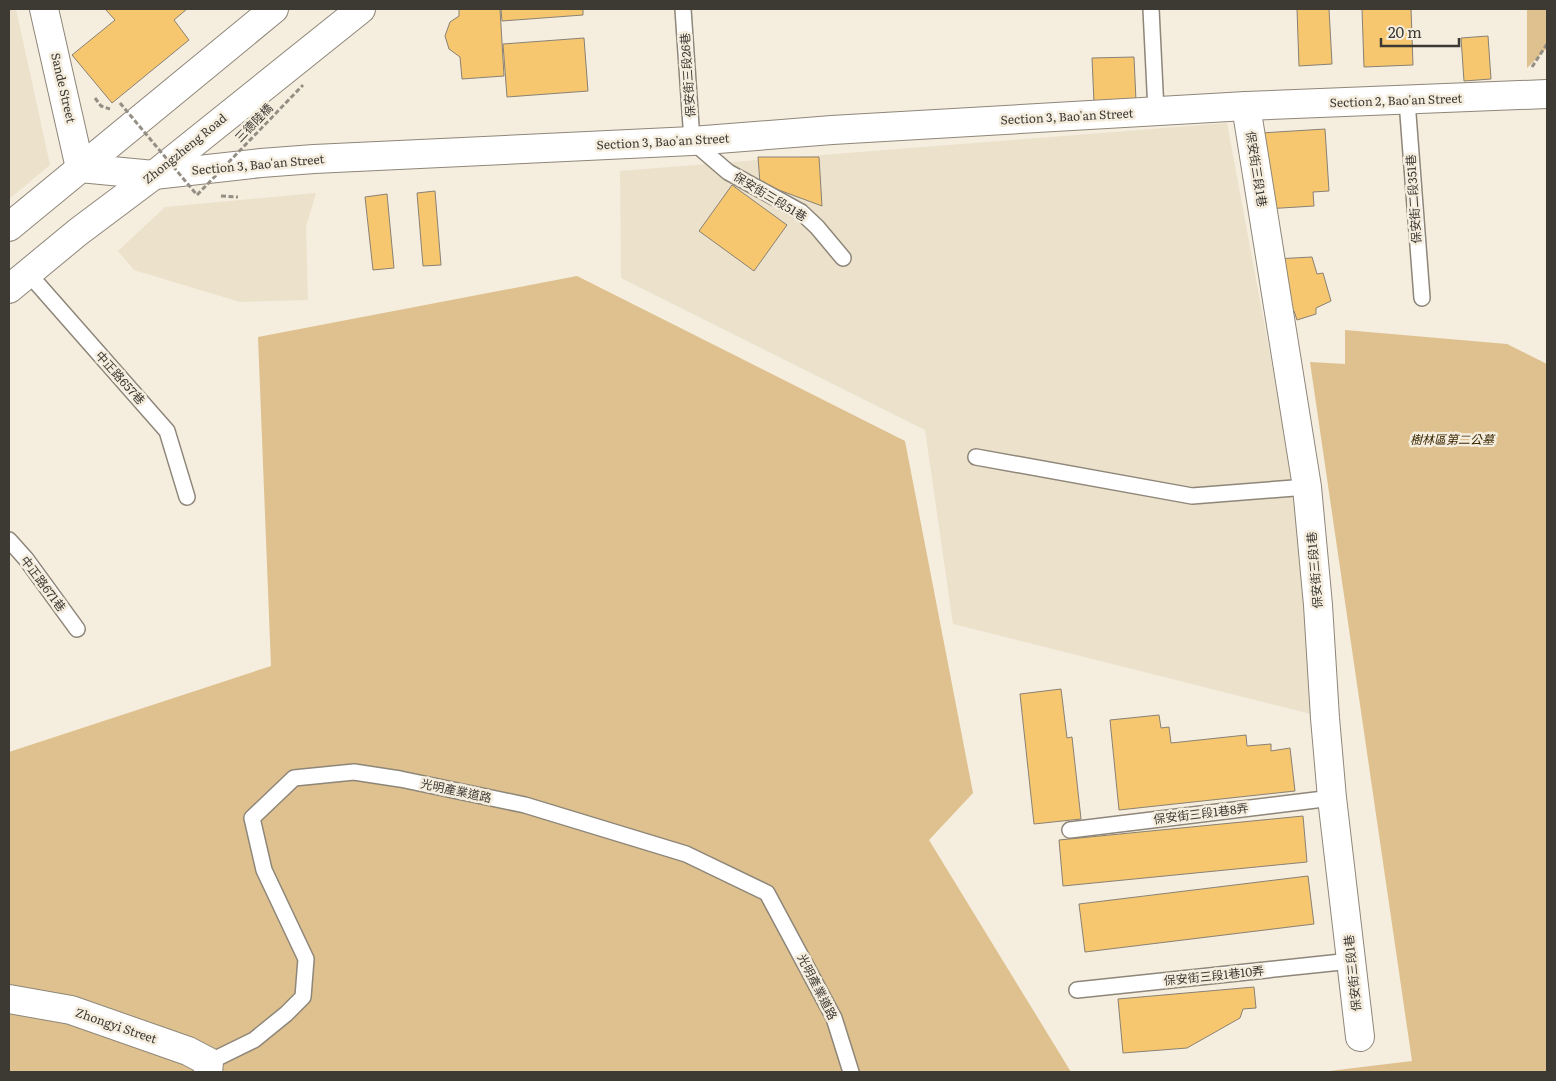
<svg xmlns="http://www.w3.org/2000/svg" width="1556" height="1081" viewBox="0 0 1556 1081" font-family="Literata,'Noto Sans TC',serif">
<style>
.built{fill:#ece1cb}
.green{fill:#dec18e}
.building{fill:#f6c76f;stroke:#898174}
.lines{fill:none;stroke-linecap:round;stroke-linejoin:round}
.lane-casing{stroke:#8e8679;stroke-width:18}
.street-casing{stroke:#8e8679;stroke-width:30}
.secondary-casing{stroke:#8e8679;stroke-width:30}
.path{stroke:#948e84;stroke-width:3;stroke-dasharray:5 2.5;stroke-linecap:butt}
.lane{stroke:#fff;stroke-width:15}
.street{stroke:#fff;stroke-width:28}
.secondary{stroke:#fff;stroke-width:28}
.path-bridge{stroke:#948e84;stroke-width:3;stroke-dasharray:5 2.5;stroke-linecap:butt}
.labels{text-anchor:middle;stroke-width:5;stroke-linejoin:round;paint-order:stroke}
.street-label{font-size:12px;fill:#3d3a34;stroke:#f5edde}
.park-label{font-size:12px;font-style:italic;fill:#3a2700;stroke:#f5edde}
</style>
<rect width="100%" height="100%" fill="#f5edde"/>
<g class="built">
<polygon points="9,9 16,9 50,165 9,199"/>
<polygon points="1227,123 1298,505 1315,715 953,624 925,430 621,278 620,171"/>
<polygon points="316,193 306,227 308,300 240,302 134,270 118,251 165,207"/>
</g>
<g class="green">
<polygon points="1527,9 1547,9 1547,48 1527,68"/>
<polygon points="577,276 905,441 973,793 929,840 1071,1072 9,1072 9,752 271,666 258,337"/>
<polygon points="1345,330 1507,344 1547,364 1547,1072 1321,1072 1412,1061 1310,362 1345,364"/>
</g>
<g class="building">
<polygon points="107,9 187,9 174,20 189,40 112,103 72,55 115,20 106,10"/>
<polygon points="459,9 500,9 504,76 462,79 460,57 449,49 445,36 450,22 459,16"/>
<polygon points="501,9 583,9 583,15 502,21"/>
<polygon points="1297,9 1348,9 1329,9 1332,64 1299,66"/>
<polygon points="1362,9 1411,9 1413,65 1364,67"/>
<polygon points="1488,36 1491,79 1464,81 1461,38"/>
<polygon points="584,38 588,91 507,97 503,44"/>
<polygon points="1134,57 1136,101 1094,103 1092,58"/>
<polygon points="1325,129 1329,191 1313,192 1314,206 1265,209 1261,133"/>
<polygon points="758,157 819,157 822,206 760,183"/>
<polygon points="732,185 787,225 754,271 699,231"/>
<polygon points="435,191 441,265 423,266 417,193"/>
<polygon points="387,194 394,268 373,270 365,197"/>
<polygon points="1312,257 1317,274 1323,273 1331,301 1316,308 1316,314 1297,320 1294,311 1283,308 1275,259"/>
<polygon points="1061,689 1067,738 1072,737 1081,819 1034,824 1020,694"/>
<polygon points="1159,715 1161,728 1169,727 1171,743 1246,735 1247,746 1271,744 1271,751 1290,748 1295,791 1119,810 1110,720"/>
<polygon points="1303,816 1307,862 1063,886 1059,840"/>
<polygon points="1308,876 1314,924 1085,952 1079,904"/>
<polygon points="1254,987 1256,1008 1243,1009 1240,1018 1187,1048 1123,1053 1118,999"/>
</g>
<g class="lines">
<defs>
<g id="lane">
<polyline points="683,9 692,141 728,172 801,212 817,227 843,258"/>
<polyline points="1151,9 1156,111"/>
<polyline points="1407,101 1422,298"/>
<polyline points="28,273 167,431 187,497"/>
<polyline points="976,457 1192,496 1307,487"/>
<polyline points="9,540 26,559 77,629"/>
<polyline points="1070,830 1332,798"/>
<polyline points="1077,990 1351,961"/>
<polyline points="209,1062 254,1040 286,1014 303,997 306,959 264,870 252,818 294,778 354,772 400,779 525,805 686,854 767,893 834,1018 851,1072"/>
</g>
<g id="street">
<polyline points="44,9 80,168"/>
<polyline points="1246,106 1307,487 1318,605 1325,718 1332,798 1360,1037"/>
<polyline points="9,999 71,1010 188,1051 209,1062 208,1072"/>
</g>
<g id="secondary">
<polyline points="80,168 154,175 261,163 314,159 692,141 832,130 1246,106 1547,94"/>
<polyline points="9,227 274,9"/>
<polyline points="9,289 78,232 154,175 361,9"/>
</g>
</defs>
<use href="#lane" class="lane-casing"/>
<use href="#street" class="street-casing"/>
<use href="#secondary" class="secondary-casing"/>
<g class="path">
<polyline points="1532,67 1547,44"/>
<polyline points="95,98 101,106 110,109"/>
<polyline points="221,196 238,197"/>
</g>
<use href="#lane" class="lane"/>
<use href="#street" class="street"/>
<use href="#secondary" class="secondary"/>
<polyline class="path-bridge" points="120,103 197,195 303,85"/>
</g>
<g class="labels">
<g class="street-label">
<text transform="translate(688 75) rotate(-94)" y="4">保安街三段26巷</text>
<text transform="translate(63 88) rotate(77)" y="4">Sande Street</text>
<text transform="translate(1396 101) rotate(-2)" y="4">Section 2, Bao'an Street</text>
<text transform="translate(1067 117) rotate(-3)" y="4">Section 3, Bao'an Street</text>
<text transform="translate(254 123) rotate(-46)" y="4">三德陸橋</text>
<text transform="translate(663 142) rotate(-3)" y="4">Section 3, Bao'an Street</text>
<text transform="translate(185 149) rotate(-39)" y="4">Zhongzheng Road</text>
<text transform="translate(258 165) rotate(-5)" y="4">Section 3, Bao'an Street</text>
<text transform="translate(1256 169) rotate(81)" y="4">保安街三段1巷</text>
<text transform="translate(770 197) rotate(31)" y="4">保安街三段51巷</text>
<text transform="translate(1414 199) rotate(-94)" y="4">保安街二段351巷</text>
<text transform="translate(120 378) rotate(48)" y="4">中正路657巷</text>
<text transform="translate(1315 570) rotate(-95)" y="4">保安街三段1巷</text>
<text transform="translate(43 584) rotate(53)" y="4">中正路671巷</text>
<text transform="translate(456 791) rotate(12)" y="4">光明產業道路</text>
<text transform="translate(1201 814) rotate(-7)" y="4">保安街三段1巷8弄</text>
<text transform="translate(1353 973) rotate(-96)" y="4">保安街三段1巷</text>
<text transform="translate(1214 976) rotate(-6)" y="4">保安街三段1巷10弄</text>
<text transform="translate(817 987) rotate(63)" y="4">光明產業道路</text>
<text transform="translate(116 1026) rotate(19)" y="4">Zhongyi Street</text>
</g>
<g class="park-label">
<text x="1452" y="444">樹林區第二公墓</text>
</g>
</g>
<rect width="1556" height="1081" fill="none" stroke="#3d3a34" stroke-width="20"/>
<path d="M1381 38v8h78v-8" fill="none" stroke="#3d3a34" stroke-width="2.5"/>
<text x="1388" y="38" font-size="15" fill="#3d3a34" stroke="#f5edde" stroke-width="4" paint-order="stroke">20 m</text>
</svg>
